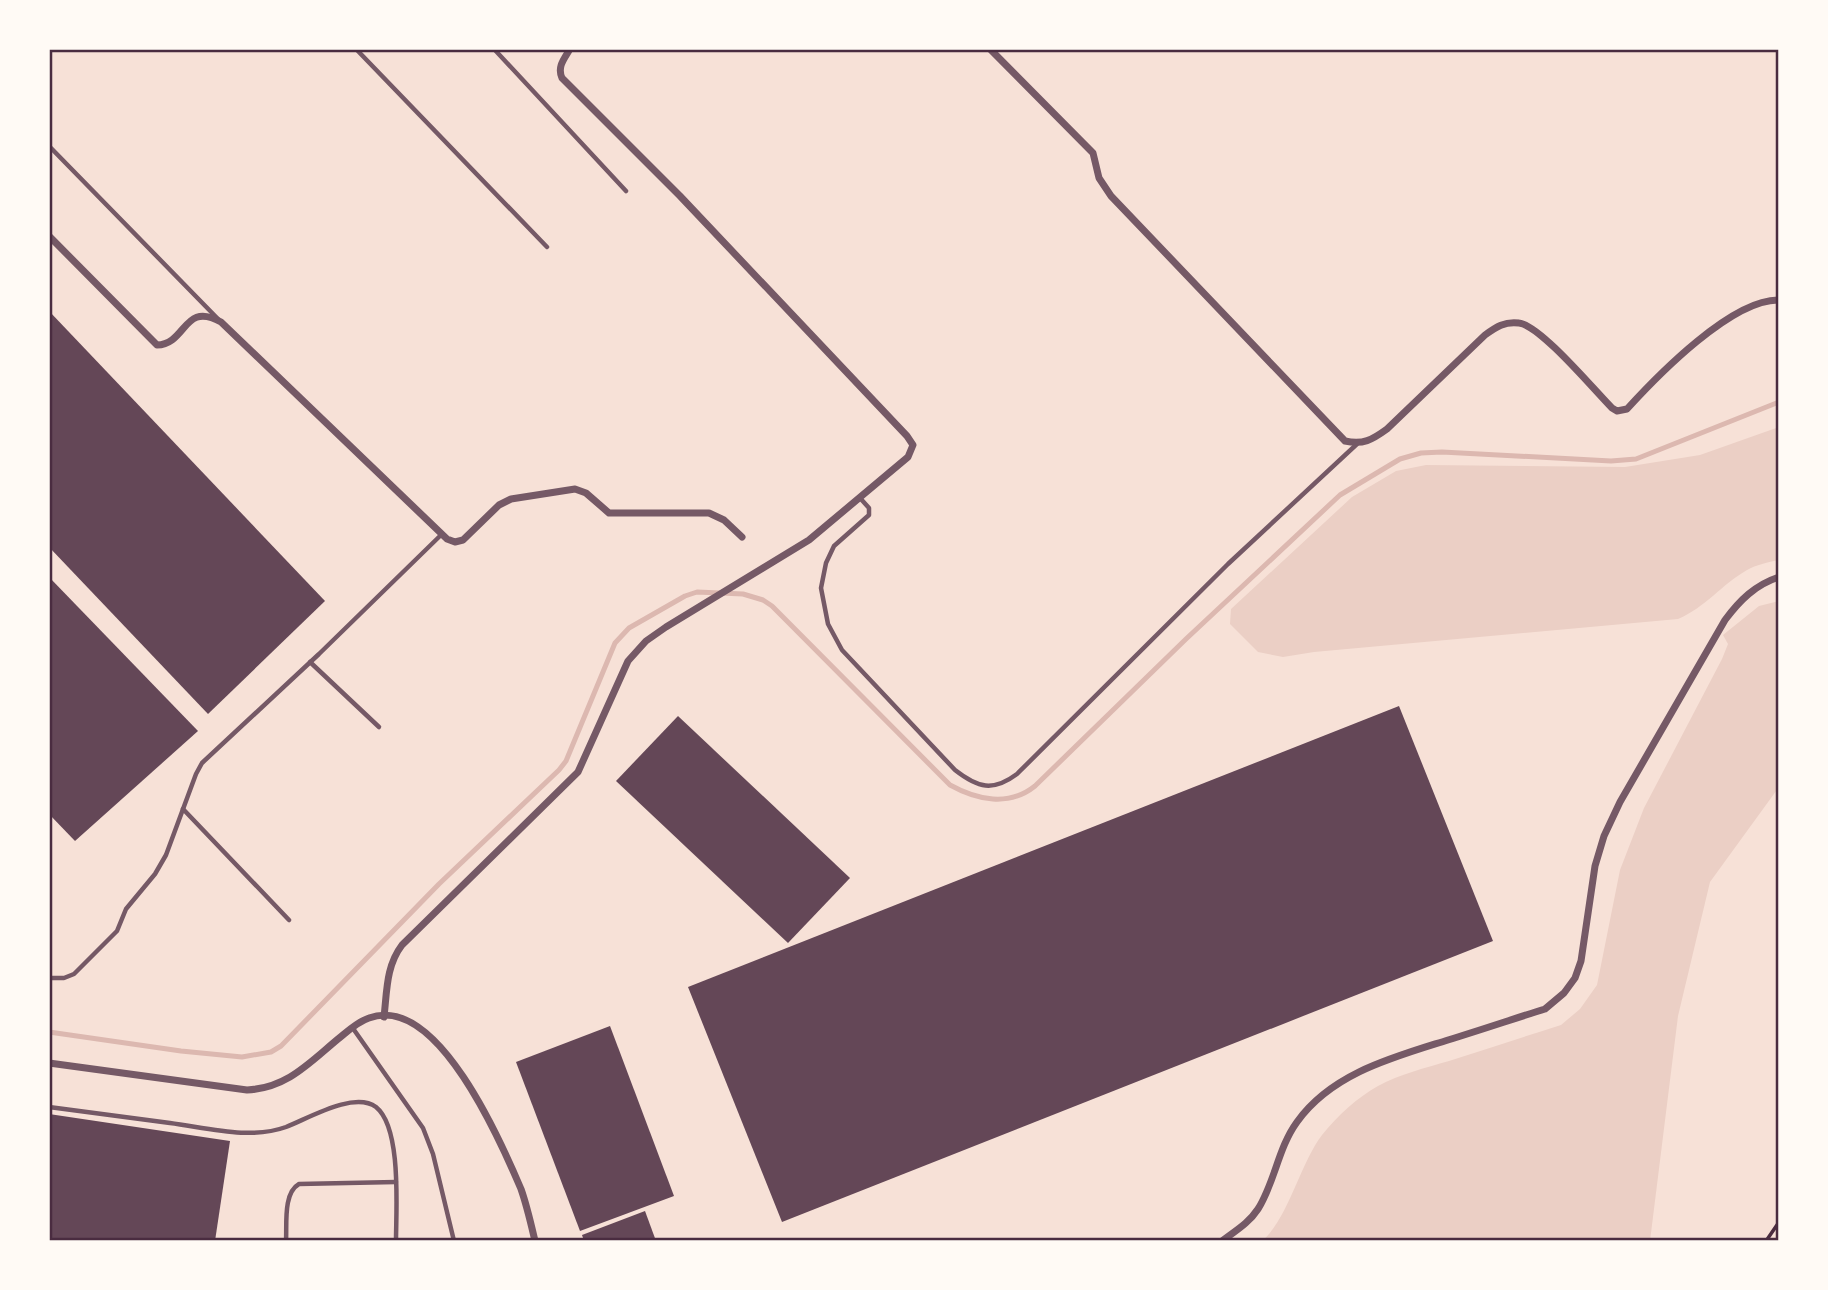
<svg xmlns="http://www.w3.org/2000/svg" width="1828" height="1290" viewBox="0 0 1828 1290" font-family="'Archivo Narrow',sans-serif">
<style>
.green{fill:#ebcfc5}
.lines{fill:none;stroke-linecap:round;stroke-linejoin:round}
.stream{stroke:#dcb8b0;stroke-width:5}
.building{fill:#644757}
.path{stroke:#4a2c40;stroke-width:3.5}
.service{stroke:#755966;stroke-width:4.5}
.minor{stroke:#755966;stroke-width:7}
.neatline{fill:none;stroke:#4a2c40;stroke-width:2.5}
</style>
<rect width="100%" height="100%" fill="#f7e1d7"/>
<g class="green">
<path d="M1779 427V560C1768 562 1756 565 1747 570 1721 585 1706 607 1678 619L1314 652 1283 657 1258 652 1230 624 1231 609 1352 497 1396 471 1426 465 1625 467 1700 455Z"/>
<path d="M1779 601V787L1710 882 1678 1016 1650 1241H1262C1288 1219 1300 1164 1322 1135 1337 1116 1358 1097 1378 1086 1400 1074 1425 1068 1449 1061 1486 1049 1523 1037 1561 1025L1580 1009 1597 985 1620 870 1644 808 1722 659 1728 644 1723 635 1759 606Z"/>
</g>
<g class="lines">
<path class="stream" d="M49 1032 181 1051 242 1057 271 1052 281 1046 439 884 559 770 566 761 615 643 629 628 685 596 697 592 743 594 763 600 772 606 950 785C977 800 1009 807 1035 786L1186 639 1340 495 1400 459 1421 453 1442 452 1611 461 1636 459 1779 402"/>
</g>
<g class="building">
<polygon points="49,311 325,601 208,714 49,547"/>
<polygon points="49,577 198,731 75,841 49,814"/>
<polygon points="1399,706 1493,941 782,1222 688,987"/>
<polygon points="678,716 850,878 788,943 616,781"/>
<polygon points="610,1026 674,1196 580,1231 516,1062"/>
<polygon points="49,1114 230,1141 215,1241 49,1241"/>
<polygon points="645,1211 656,1241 584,1241 582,1235"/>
</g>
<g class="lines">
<polyline class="path" points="1766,1241 1779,1222"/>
<g class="service">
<polyline points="356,49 547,247"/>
<polyline points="494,49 626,191"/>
<polyline points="49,146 218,319"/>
<path d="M860 498 869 508V515L834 546 826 563 821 588 828 624 842 650 955 770C978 788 993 792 1017 774L1228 564 1357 444"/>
<polyline points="310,662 379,727"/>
<polyline points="183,809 289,920"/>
<polyline points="49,978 64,978 74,974 117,931 126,909 155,874 166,855 196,774 202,763 319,654 442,534"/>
<polyline points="352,1027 423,1128 433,1154 454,1241"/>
<path d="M49 1107C89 1112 130 1118 170 1123 208 1128 250 1140 286 1127 309 1118 354 1091 376 1107 402 1128 396 1210 396 1241"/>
<path d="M286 1241C287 1224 283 1193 299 1184L396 1182"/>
</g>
<g class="minor">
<path d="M990 49 1093 153 1099 178 1111 196 1345 441C1363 445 1372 440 1387 429L1485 335C1496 327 1505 321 1519 323 1540 325 1595 391 1612 408L1617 411 1627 409C1658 375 1732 299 1779 300"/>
<path d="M49 236 157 345C187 344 183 301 221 322L447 539 455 542 463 540 499 505 511 499 575 489 586 493 609 513H709L724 520 742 537"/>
<path d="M384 1017C387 991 386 966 402 945L578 772 628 661 646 641 666 627 809 540 908 457 913 445 907 436 680 196 562 78C557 67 564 59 570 49"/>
<path d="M49 1063 247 1090C287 1088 309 1063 338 1039 348 1031 357 1022 369 1018 437 993 501 1142 521 1189 527 1206 531 1224 535 1241"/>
<path d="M1222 1241C1235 1231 1249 1223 1258 1209 1275 1182 1278 1148 1297 1122 1332 1073 1394 1057 1448 1040 1481 1030 1513 1019 1545 1009L1564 993 1575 978 1581 961 1595 866 1604 836 1620 802 1725 620C1740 600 1755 585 1779 577"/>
</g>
</g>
<rect width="1828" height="1290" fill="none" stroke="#fffaf5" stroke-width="102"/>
<rect x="51" y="51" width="1726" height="1188" class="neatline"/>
</svg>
